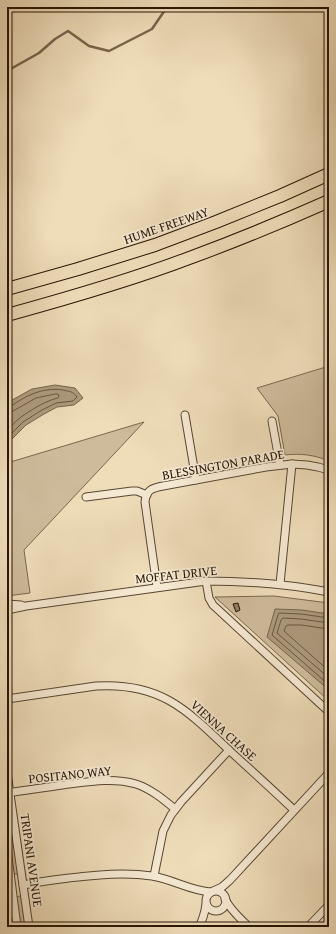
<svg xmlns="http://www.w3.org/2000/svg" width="336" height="934" viewBox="0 0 336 934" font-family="'Gentium Book Plus',serif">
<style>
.green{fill:#cdbb9b;stroke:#7a6850}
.water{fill:#ab997c;stroke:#76644c}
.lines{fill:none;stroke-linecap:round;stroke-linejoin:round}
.shore{stroke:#685740;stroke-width:1}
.stream{stroke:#76644c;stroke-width:2.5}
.building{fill:#8f7d63;stroke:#261505}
.minor-casing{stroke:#584732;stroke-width:9}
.motorway-casing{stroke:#261505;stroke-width:14}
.minor{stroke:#f5e9d2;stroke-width:7}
.motorway{stroke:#efddba;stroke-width:12}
.labels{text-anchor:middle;stroke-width:3.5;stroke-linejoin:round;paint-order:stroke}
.street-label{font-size:13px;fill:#261505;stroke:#f5e9d2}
</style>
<rect width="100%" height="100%" fill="#efddba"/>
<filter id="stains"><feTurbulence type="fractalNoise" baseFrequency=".005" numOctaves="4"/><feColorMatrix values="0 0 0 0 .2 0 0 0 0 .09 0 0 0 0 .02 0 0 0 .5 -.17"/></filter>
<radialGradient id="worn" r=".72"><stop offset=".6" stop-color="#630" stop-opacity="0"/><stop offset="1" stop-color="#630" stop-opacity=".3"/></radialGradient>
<g class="green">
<path d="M329 366V461C315 455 300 453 285 455L278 416 257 388Z"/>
<polygon points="144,422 24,550 30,593 7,596 7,463"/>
<polygon points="274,596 329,603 329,701 215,597"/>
<polygon points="7,804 9,804 18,874 12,874 7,833"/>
<polygon points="20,896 22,896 26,927 20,927 16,897"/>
</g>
<g class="water">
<polygon points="55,385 75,388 83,398 74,405 57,407 44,414 26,425 7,444 7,404 12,400 32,389"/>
<polygon points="275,609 302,610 329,614 329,690 267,637"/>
</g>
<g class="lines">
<g class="shore">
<path d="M7 407H10C26 395 44 387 63 390 70 392 73 391 77 397L73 401 56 403 42 410 23 422 7 438"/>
<path d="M7 412 13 411 36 398 55 394H58L59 396 58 398C45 401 31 410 21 417 16 421 11 426 7 431"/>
<polyline points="329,618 301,614 279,613 278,615 272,635 329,685"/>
<polyline points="329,623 301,619 283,618 281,620 277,633 329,678"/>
<polyline points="329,629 301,625 288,625 286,626 284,631 329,671"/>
</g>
<polyline class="stream" points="7,71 39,53 55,39 68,31 89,46 109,51 152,29 167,7"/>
</g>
<polygon class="building" points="238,603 240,610 236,612 233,604"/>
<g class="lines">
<defs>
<g id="minor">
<polyline points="185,415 196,480"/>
<polyline points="272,421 280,465"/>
<polyline points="86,497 132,491 137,491 147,495"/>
<polyline points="206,581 209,598 213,605 329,712"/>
<polyline points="280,584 292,464"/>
<path d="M157 587 145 502C146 490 152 488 163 486L266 467 292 464 307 465 318 467 329 470"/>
<polyline points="7,604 21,605"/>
<path d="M7 610 26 606 206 581C249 581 287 584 329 592"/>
<path d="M7 699 96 686C161 682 187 710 231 752 252 771 273 790 294 810"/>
<polyline points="7,773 29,927"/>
<path d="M7 793C25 790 44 788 62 785 87 782 112 777 136 784 151 789 163 799 175 809"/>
<polyline points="7,849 17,927"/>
<polyline points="154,876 163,831 171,815 181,802 229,750"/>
<path d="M23 885C38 882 53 880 69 878 97 875 124 872 152 876 172 879 191 891 211 892"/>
<polyline points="213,891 222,887 230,880 329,773"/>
<circle cx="216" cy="901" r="10"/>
<path d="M225 899C231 911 240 918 249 927"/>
<path d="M199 927C203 919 205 912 206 904"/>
<polyline points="308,927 329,905"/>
</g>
<g id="motorway">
<polyline points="7,289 78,269 155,245 216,222 280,196 329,174"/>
<path d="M7 315C69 298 132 280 192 257 238 240 284 221 329 201"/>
</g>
</defs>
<use href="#minor" class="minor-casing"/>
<use href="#motorway" class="motorway-casing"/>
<use href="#minor" class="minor"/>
<use href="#motorway" class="motorway"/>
</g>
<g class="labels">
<g class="street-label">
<text transform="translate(166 225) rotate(-19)" y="5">HUME FREEWAY</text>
<text transform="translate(223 464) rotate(-10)" y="5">BLESSINGTON PARADE</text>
<text transform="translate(176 574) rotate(-6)" y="5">MOFFAT DRIVE</text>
<text transform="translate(224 730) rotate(42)" y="5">VIENNA CHASE</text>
<text transform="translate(70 774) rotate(-6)" y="5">POSITANO WAY</text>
<text transform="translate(32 860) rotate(82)" y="5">TRIPANI AVENUE</text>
</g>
</g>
<rect width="336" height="934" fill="none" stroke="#efddba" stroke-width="24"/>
<rect x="8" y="8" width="320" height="918" fill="none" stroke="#261505" stroke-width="2"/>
<rect x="12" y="12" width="312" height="910" fill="none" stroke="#261505"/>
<rect width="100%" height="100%" filter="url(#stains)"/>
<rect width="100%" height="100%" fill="url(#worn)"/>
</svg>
